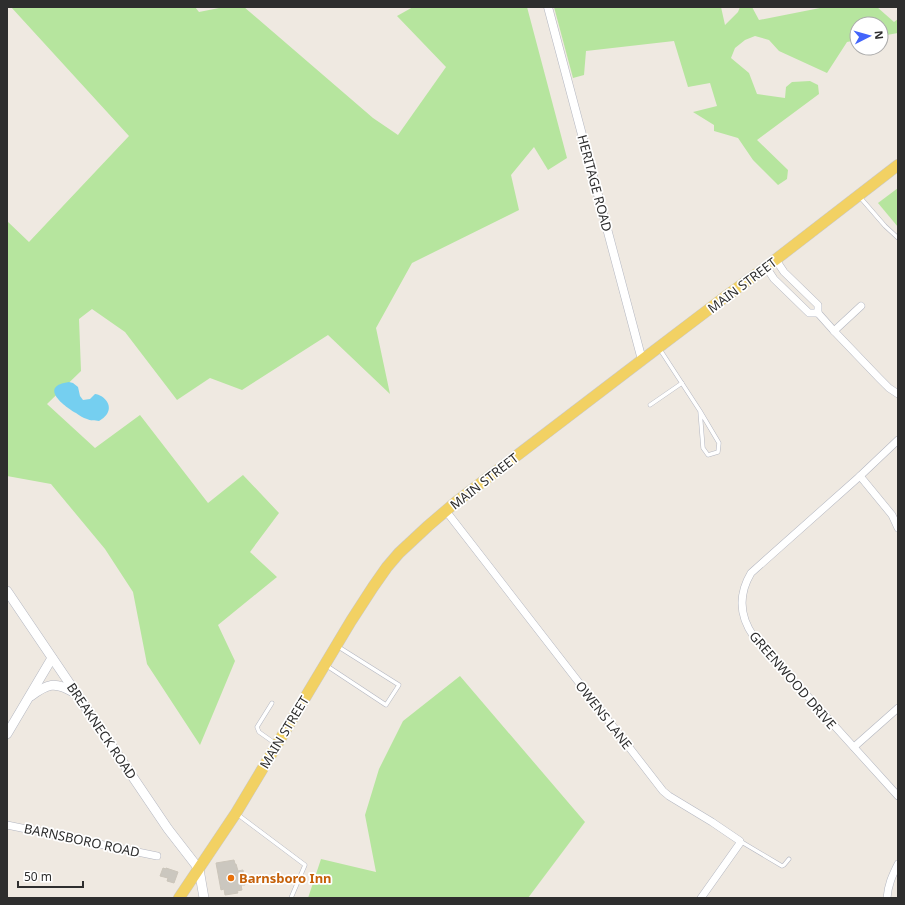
<svg xmlns="http://www.w3.org/2000/svg" width="905" height="905" viewBox="0 0 905 905" font-family="'Noto Sans',sans-serif">
<style>
.green{fill:#b6e59e}
.water{fill:#75cff0}
.building{fill:#cbc7bf;stroke:#cbc5ba}
.lines{fill:none;stroke-linecap:round;stroke-linejoin:round}
.service-casing{stroke:#b4b7c1;stroke-width:4.5}
.minor-casing{stroke:#b4b7c1;stroke-width:8}
.tertiary-casing{stroke:#b4b7c1;stroke-width:9}
.secondary-casing{stroke:#b4b7c1;stroke-width:10}
.primary-casing{stroke:#c9c9c9;stroke-width:12}
.service{stroke:#fff;stroke-width:3.5}
.minor{stroke:#fff;stroke-width:7}
.tertiary{stroke:#fff;stroke-width:8}
.secondary{stroke:#fff;stroke-width:9}
.primary{stroke:#f2d163;stroke-width:11}
.food-dot{fill:#e8710a;stroke:#fff;stroke-width:1.5}
.labels{text-anchor:middle;stroke-width:3.5;stroke-linejoin:round;paint-order:stroke}
.street-label{font-size:13px;fill:#2e2e2e;stroke:#fff}
.food-label{font-size:13px;font-weight:bold;fill:#c56008;stroke:#fff;text-anchor:start}
</style>
<rect width="100%" height="100%" fill="#efe9e1"/>
<g class="green">
<polygon points="11,7 195,7 199,12 224,7 244,7 373,118 398,135 446,67 397,16 413,7 527,7 567,158 548,170 534,147 511,175 519,210 412,263 376,328 390,394 328,335 242,390 210,378 177,400 125,332 92,309 79,319 81,371 47,404 95,448 140,415 208,503 243,475 279,513 250,552 277,577 218,625 235,661 200,745 147,664 133,592 105,549 51,484 7,476 7,221 29,242 129,136"/>
<polygon points="554,7 721,7 725,25 738,12 740,7 752,7 759,20 825,7 877,7 894,22 898,19 898,33 881,36 881,24 857,24 857,40 847,42 827,73 779,51 769,40 755,36 745,40 735,48 731,58 749,73 757,94 785,98 786,87 792,82 810,81 818,85 819,94 757,140 788,170 787,179 778,185 753,160 738,138 714,131 714,125 693,112 717,106 710,83 688,87 674,41 586,51 584,75 573,78"/>
<polygon points="898,188 898,227 878,203"/>
<polygon points="460,676 585,822 528,898 308,898 321,859 376,872 365,815 379,769 403,721"/>
</g>
<path class="water" d="M69 382 73 383 78 387 80 396 83 400 90 399 95 394C104 395 113 405 107 414 105 417 102 419 99 421 95 420 90 421 87 419 83 418 79 415 76 413 62 405 39 386 69 382Z"/>
<g class="building">
<polygon points="234,860 235,864 236,864 238,871 243,870 245,885 241,885 242,890 237,891 238,893 225,895 224,889 221,890 216,863"/>
<polygon points="163,868 166,869 166,868 178,872 174,883 167,881 168,878 160,876"/>
</g>
<g class="lines">
<defs>
<g id="service">
<polyline points="859,196 885,226 898,238"/>
<polyline points="659,348 700,411 719,443 718,452 708,455 703,448 700,411"/>
<polyline points="650,405 682,383"/>
<polyline points="327,666 386,705 399,685 337,646"/>
<polyline points="272,703 257,727 259,732 276,744"/>
<polyline points="237,814 305,865 291,898"/>
<polyline points="740,841 782,866 784,865 789,859"/>
</g>
<g id="minor">
<polyline points="776,260 784,272 818,305 818,313 834,331 879,378 889,388 898,394"/>
<polyline points="766,267 774,279 809,313 818,313"/>
<polyline points="834,331 861,306"/>
<path d="M898 440 860 476 751 573C738 595 739 616 754 637L898 796"/>
<polyline points="860,476 892,515 898,528"/>
<polyline points="446,511 663,791 669,796 712,822 740,841 740,843 701,898"/>
<polyline points="854,747 898,708"/>
<polyline points="7,825 157,856"/>
<path d="M887 898C888 885 892 876 898 864"/>
</g>
<polyline id="tertiary" points="548,7 642,360"/>
<g id="secondary">
<polyline points="7,591 168,829 199,869 204,898"/>
<path d="M31 696C47 684 55 681 73 692"/>
<polyline points="7,734 52,658"/>
</g>
<polyline id="primary" points="179,898 236,813 351,621 373,587 387,567 399,553 428,526 456,502 642,360 725,297 766,267 898,165"/>
</defs>
<use href="#service" class="service-casing"/>
<use href="#minor" class="minor-casing"/>
<use href="#tertiary" class="tertiary-casing"/>
<use href="#secondary" class="secondary-casing"/>
<use href="#primary" class="primary-casing"/>
<use href="#service" class="service"/>
<use href="#minor" class="minor"/>
<use href="#tertiary" class="tertiary"/>
<use href="#secondary" class="secondary"/>
<use href="#primary" class="primary"/>
</g>
<circle class="food-dot" cx="231" cy="878" r="4"/>
<g class="labels">
<g class="street-label">
<text transform="translate(595 183) rotate(75)" y="5">HERITAGE ROAD</text>
<text transform="translate(742 285) rotate(-37)" y="5">MAIN STREET</text>
<text transform="translate(484 481) rotate(-38)" y="5">MAIN STREET</text>
<text transform="translate(793 680) rotate(49)" y="5">GREENWOOD DRIVE</text>
<text transform="translate(604 715) rotate(52)" y="5">OWENS LANE</text>
<text transform="translate(102 731) rotate(56)" y="5">BREAKNECK ROAD</text>
<text transform="translate(284 732) rotate(-59)" y="5">MAIN STREET</text>
<text transform="translate(82 840) rotate(12)" y="5">BARNSBORO ROAD</text>
</g>
<g class="food-label">
<text x="239" y="883">Barnsboro Inn</text>
</g>
</g>
<rect width="905" height="905" fill="none" stroke="#2e2e2e" stroke-width="16"/>
<g transform="translate(869 36) rotate(84)"><circle r="19" fill="#ffffff" stroke="#ababab"/>
<path d="M0-3L7 15L0 10L-7 15Z" fill="#4264fb"/>
<text y="-6" font-size="11" font-weight="bold" text-anchor="middle" fill="#2e2e2e">N</text>
</g>
<path d="M18 881v6h65v-6" fill="none" stroke="#2e2e2e" stroke-width="2"/>
<text x="24" y="881" font-size="12" fill="#2e2e2e" stroke="#ffffff" stroke-width="3" paint-order="stroke">50 m</text>
</svg>
